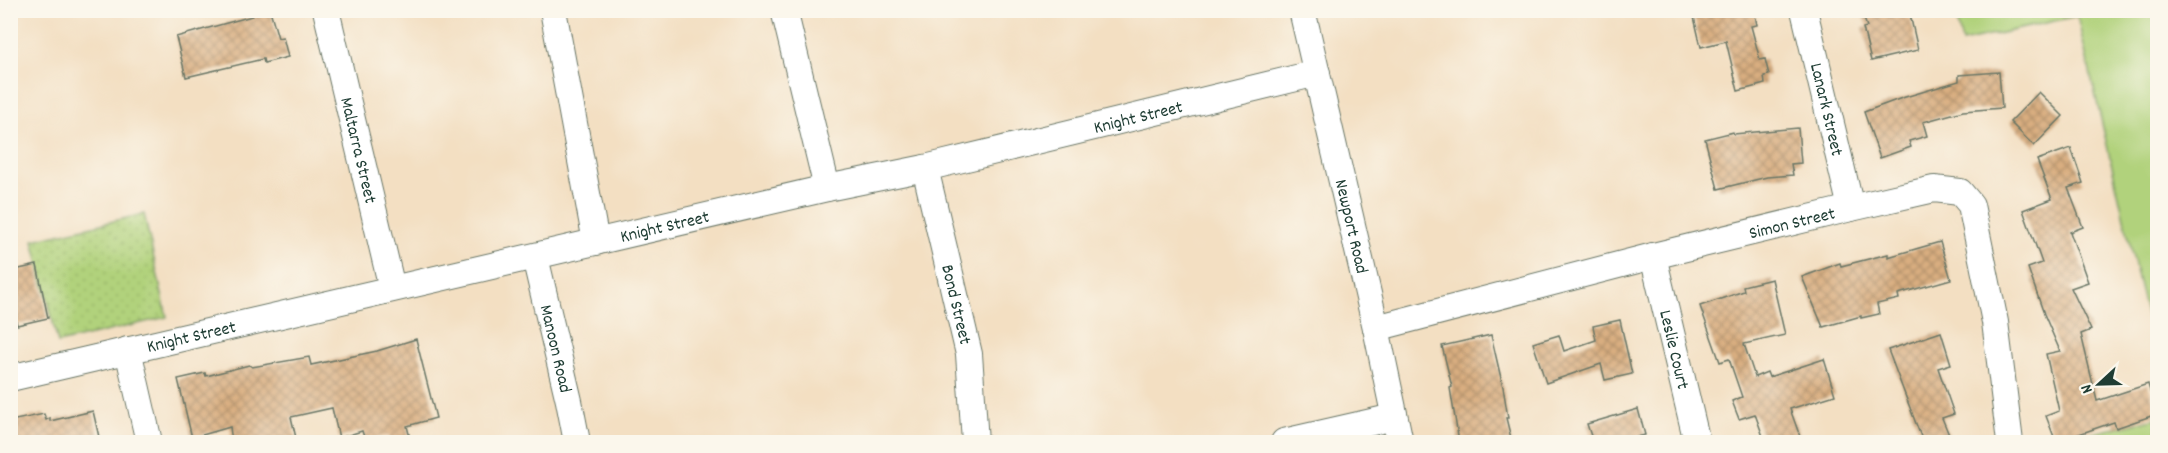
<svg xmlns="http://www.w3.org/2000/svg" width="2168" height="453" viewBox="0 0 2168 453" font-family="Dekko,sans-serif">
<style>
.grass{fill:url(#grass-dots);stroke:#688858;stroke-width:1.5}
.park{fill:#b1d27b;stroke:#688858;stroke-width:1.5}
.building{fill:url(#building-cross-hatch)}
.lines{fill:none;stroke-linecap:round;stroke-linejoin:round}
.minor-casing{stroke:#697666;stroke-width:28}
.minor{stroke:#fff;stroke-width:26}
.labels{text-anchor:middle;stroke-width:5;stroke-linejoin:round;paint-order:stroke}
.street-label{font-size:18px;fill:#1f3d34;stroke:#fbf7ec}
</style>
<defs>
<pattern id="grass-dots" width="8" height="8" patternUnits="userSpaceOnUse" patternTransform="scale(1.5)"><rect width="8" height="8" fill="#b1d27b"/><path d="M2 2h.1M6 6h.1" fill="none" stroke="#98b56b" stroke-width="1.8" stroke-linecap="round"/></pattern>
<pattern id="building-cross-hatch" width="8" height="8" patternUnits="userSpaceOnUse" patternTransform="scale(1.5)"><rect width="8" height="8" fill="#d9ae80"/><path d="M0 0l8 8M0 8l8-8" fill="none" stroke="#af8f6a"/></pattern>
</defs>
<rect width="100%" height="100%" fill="#fbf7ec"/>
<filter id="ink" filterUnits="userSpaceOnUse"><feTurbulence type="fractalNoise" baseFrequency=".0167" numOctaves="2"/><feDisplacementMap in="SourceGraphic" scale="12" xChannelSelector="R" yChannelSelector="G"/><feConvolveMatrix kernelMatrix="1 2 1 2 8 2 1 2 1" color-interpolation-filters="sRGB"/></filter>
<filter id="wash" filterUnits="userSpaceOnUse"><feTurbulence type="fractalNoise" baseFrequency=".008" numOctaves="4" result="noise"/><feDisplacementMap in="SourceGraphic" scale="24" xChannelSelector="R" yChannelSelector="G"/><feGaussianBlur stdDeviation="1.35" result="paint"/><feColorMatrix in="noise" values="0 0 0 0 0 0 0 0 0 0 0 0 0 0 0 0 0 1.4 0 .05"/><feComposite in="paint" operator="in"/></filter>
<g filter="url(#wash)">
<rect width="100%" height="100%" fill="#f3dfc2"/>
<polygon class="grass" points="144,214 167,317 58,343 33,240"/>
<g class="park">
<polygon points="1954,11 2157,11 2157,360 2077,16 1962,42"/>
<polygon points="2157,418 2157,442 2055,442"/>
</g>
<g id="blocks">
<g class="building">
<polygon points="261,10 270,10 278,38 283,37 288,57 264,63 263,59 186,77 176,37 252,16 251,13"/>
<polygon points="1707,10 1754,10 1757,25 1751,26 1760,60 1765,59 1769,75 1764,76 1765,84 1738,91 1726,41 1701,47 1694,17 1708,13"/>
<polygon points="1861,10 1909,10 1918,50 1871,61 1863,28 1867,27"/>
<polygon points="1999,72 2002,108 1963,111 1923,122 1927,136 1909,141 1911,147 1880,158 1864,112 1902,98 1959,81 1959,75"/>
<polygon points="2039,92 2063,116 2034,146 2010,122"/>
<polygon points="1798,128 1801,163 1791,164 1793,175 1767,177 1718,189 1705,139 1733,132 1734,134"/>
<polygon points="2071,148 2083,183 2068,188 2083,227 2070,232 2088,282 2071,288 2091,330 2081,334 2097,401 2148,384 2157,414 2116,428 2114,422 2056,442 2046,416 2059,411 2046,354 2060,351 2044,314 2028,268 2042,263 2023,210 2052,199 2037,160"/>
<polygon points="1940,242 1951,279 1898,294 1899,299 1877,304 1879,314 1861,318 1861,316 1823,327 1802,277 1840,263 1841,266 1888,254 1888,257"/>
<polygon points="37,265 48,318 17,325 10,293 10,271"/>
<polygon points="1772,279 1785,335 1744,344 1755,377 1767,372 1769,377 1824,359 1835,395 1790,409 1802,442 1765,442 1755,414 1739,419 1732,401 1742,397 1729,359 1720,362 1700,306 1744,291 1743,286"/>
<polygon points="1620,320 1632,374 1605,380 1601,364 1546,383 1533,343 1559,335 1564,351 1596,340 1593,326"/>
<polygon points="1941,332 1951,364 1938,368 1954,414 1942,418 1952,442 1923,442 1888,350"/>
<polygon points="1491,335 1503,387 1508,418 1506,418 1512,442 1459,442 1450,388 1452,387 1442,346"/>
<polygon points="416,339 436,418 407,426 411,442 391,442 389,436 365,440 362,431 339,438 332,408 291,417 297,442 232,442 230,427 192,438 178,379 205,373 206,376 249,365 252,367 309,357 311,365 377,351"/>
<polygon points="1638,409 1645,435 1619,442 1593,442 1587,424"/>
<polygon points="93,411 99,437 76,442 10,442 10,421 44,414 46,420 50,418 50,421"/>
</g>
</g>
</g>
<g filter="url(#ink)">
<use href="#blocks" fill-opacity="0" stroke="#697666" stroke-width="1.5"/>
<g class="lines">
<defs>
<g id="minor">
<path id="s1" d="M326 10 392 288"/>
<polyline points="553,10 596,242"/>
<polyline points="784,10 827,188"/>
<path id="s2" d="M1302 10 1376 328 1400 442"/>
<path id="s3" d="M1804 10 1851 208"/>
<path id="s4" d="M925 168 969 354 975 442"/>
<path id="s5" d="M1653 256 1697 442"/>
<path id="s6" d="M535 257 569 401 577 442"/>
<path id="s7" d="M1376 328 1653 256 1851 208 1934 189 1960 192 1971 205 1995 322 2010 442"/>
<polyline points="128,350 149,442"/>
<path id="s8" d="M10 378 827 188 925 168 1317 73"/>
<polyline points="1284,442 1394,417"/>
</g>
</defs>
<use href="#minor" class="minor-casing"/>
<use href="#minor" class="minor"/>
</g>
</g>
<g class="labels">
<g class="street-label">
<text dy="6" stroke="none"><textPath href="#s3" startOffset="102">Lanark Street</textPath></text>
<text dy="6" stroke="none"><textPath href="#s8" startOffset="1158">Knight Street</textPath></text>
<text dy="6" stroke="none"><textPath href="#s1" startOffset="144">Maltarra Street</textPath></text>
<text dy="6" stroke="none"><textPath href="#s7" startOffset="429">Simon Street</textPath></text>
<text dy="6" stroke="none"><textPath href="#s8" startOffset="672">Knight Street</textPath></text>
<text dy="6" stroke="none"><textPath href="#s2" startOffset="222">Newport Road</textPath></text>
<text dy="6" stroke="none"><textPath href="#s4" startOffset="140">Bond Street</textPath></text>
<text dy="6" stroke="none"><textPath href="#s8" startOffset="186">Knight Street</textPath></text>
<text dy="6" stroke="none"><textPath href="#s6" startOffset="94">Manoon Road</textPath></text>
<text dy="6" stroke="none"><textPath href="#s5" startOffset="96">Leslie Court</textPath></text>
</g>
</g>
<rect width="2168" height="453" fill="none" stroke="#fbf7ec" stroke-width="36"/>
<g transform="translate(2099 384) rotate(248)" stroke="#fbf7ec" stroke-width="4.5" paint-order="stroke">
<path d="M0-4.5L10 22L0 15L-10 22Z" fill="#1f3d34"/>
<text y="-9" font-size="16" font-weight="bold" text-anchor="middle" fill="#1f3d34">N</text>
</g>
</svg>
